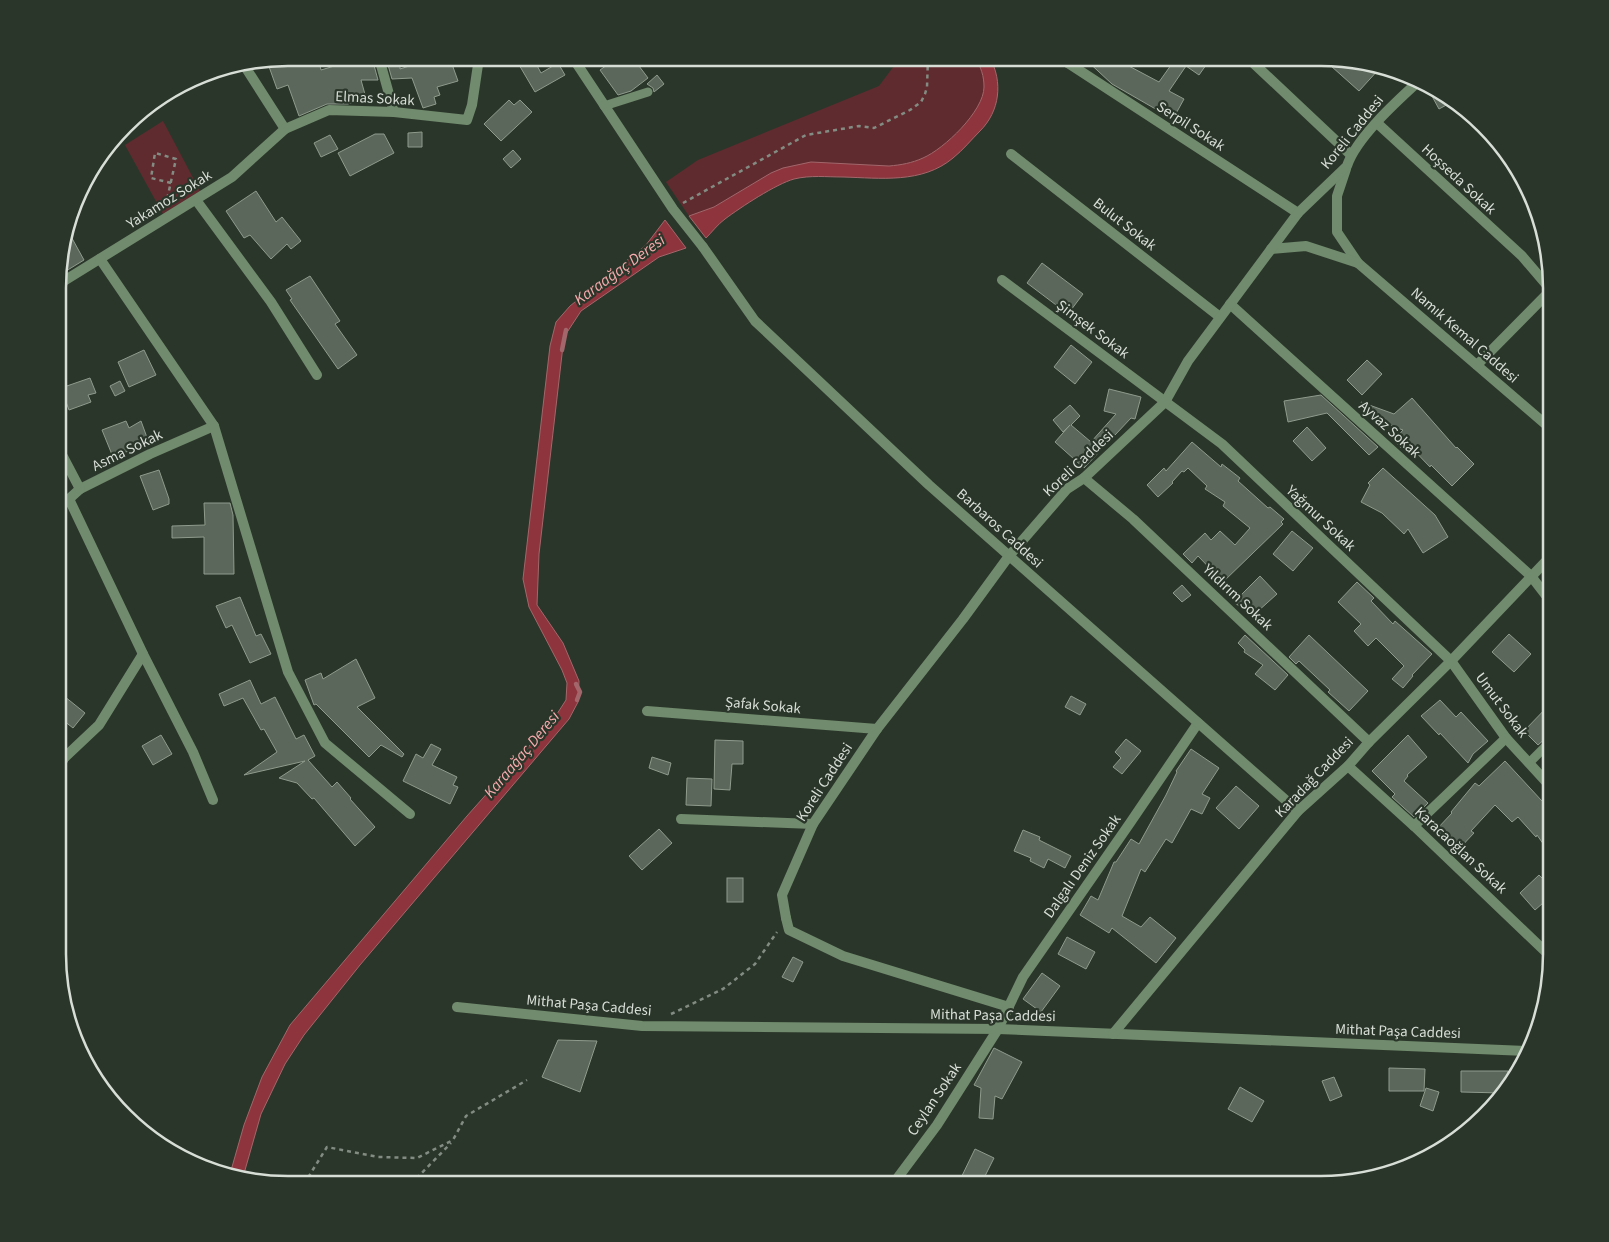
<svg xmlns="http://www.w3.org/2000/svg" width="1609" height="1242" viewBox="0 0 1609 1242" font-family="'Source Sans 3',sans-serif">
<style>
.green{fill:#602b2f}
.water{fill:#8d343d;stroke:#a3676b}
.lines{fill:none;stroke-linecap:round;stroke-linejoin:round}
.stream{stroke:#a3676b;stroke-width:4.5}
.building{fill:#5b675a;stroke:#8f9b8d}
.path{stroke:#838c82;stroke-width:2.5;stroke-dasharray:4 4;stroke-linecap:butt}
.service{stroke:#708b6d;stroke-width:9}
.minor{stroke:#708b6d;stroke-width:10}
.tertiary{stroke:#708b6d;stroke-width:10}
.labels{text-anchor:middle;stroke-width:4.5;stroke-linejoin:round;paint-order:stroke}
.street-label{font-size:15px;fill:#d7ded6;stroke:#2b362a}
.water-label{font-size:16px;font-style:italic;fill:#f8abae;stroke:#2b362a}
.rim{fill:none;stroke:#d7ded6;stroke-width:2.5}
</style>
<rect width="100%" height="100%" fill="#2b362a"/>
<g class="green">
<path d="M900 58H975C981 67 984 76 984 87 984 111 944 149 923 158 912 163 901 165 889 166L811 162 771 173 714 207 689 216 666 182 698 160 879 86Z"/>
<polygon points="163,121 200,191 163,214 125,145"/>
</g>
<g class="water">
<path d="M975 58H990C1003 82 1000 111 980 131 971 140 963 150 953 158 922 184 880 178 843 177 827 177 810 175 794 179 776 184 741 207 725 219 718 224 712 232 706 238L689 216 714 207 771 173 783 168 811 162 889 166C901 165 912 163 923 158 944 149 984 111 984 87 984 76 981 67 975 58Z"/>
<polygon points="665,220 686,248 659,257 581,311 564,337 539,554 537,605 563,643 579,681 578,702 569,719 360,965 304,1035 285,1064 261,1114 243,1177 230,1174 244,1125 262,1077 290,1025 467,816 555,717 566,700 567,683 562,670 529,607 523,579 550,346 556,322 570,306 646,245"/>
</g>
<g class="lines">
<g class="stream">
<polyline points="562,350 566,330"/>
<polyline points="576,684 580,692 577,700"/>
</g>
</g>
<g class="building">
<polygon points="288,58 318,58 321,70 361,58 372,58 378,80 361,80 366,98 348,104 327,104 299,116 288,85 277,89 267,61"/>
<polygon points="386,58 400,58 400,69 434,58 472,58 472,60 453,67 458,81 437,87 440,95 434,97 436,104 423,108 412,78 392,79"/>
<polygon points="515,58 533,58 541,73 558,63 565,75 535,92"/>
<polygon points="617,58 633,58 648,78 631,91 618,95 600,70"/>
<polygon points="1084,58 1119,58 1127,65 1159,82 1176,58 1211,58 1199,75 1186,66 1169,91 1184,99 1173,119 1112,84"/>
<polygon points="1322,58 1336,58 1380,68 1359,91"/>
<polygon points="657,75 664,84 654,92 653,88 647,84"/>
<polygon points="1426,85 1442,95 1452,102 1439,109"/>
<polygon points="509,100 514,105 520,100 532,112 501,141 484,124"/>
<polygon points="422,132 422,147 408,147 408,133"/>
<polygon points="375,134 384,134 394,153 350,176 338,153"/>
<polygon points="330,135 338,149 321,157 314,143"/>
<polygon points="513,150 521,159 511,168 503,159"/>
<polygon points="256,191 276,222 282,217 301,241 291,249 287,244 271,259 250,235 244,238 226,211"/>
<polygon points="68,231 84,260 66,271 60,258"/>
<polygon points="1042,263 1083,294 1068,314 1027,283"/>
<polygon points="310,276 340,321 335,324 357,355 338,369 290,300 292,299 286,290"/>
<polygon points="1071,345 1092,362 1075,384 1054,367"/>
<polygon points="144,350 156,375 129,387 118,362"/>
<polygon points="1367,360 1382,374 1362,395 1347,380"/>
<polygon points="90,378 96,393 88,395 91,402 69,410 61,388"/>
<polygon points="120,381 125,391 115,396 110,386"/>
<polygon points="1109,389 1141,397 1135,419 1131,418 1084,468 1055,442 1070,425 1063,432 1053,420 1070,405 1080,416 1071,425 1091,442 1116,414 1104,411"/>
<polygon points="1321,395 1378,447 1369,455 1327,413 1288,422 1284,401"/>
<polygon points="1412,398 1456,448 1457,447 1474,464 1452,486 1431,465 1430,467 1407,443 1401,448 1394,440 1403,430 1372,419 1361,402 1394,414"/>
<polygon points="126,421 129,428 141,421 149,443 113,457 102,430"/>
<polygon points="1307,427 1326,448 1312,461 1293,441"/>
<polygon points="1192,442 1221,467 1222,464 1240,478 1238,481 1268,508 1270,507 1284,519 1281,522 1283,524 1223,582 1198,556 1192,563 1183,554 1205,533 1211,540 1220,531 1235,545 1250,528 1223,506 1225,502 1205,489 1207,486 1188,468 1184,472 1182,471 1172,482 1173,483 1158,497 1147,485 1164,468 1166,471"/>
<polygon points="1383,468 1435,515 1448,537 1423,553 1408,529 1404,534 1382,513 1361,502 1370,485 1368,483"/>
<polygon points="159,470 169,499 169,504 153,510 140,476"/>
<polygon points="204,503 230,503 233,515 234,574 204,574 204,537 172,538 172,526 205,525"/>
<polygon points="1292,531 1313,548 1293,571 1273,554"/>
<polygon points="1260,576 1277,594 1257,612 1254,609 1250,614 1235,603 1241,595"/>
<polygon points="1357,582 1374,598 1371,601 1393,624 1395,621 1432,654 1412,675 1413,676 1403,688 1392,679 1404,666 1376,638 1368,646 1354,631 1361,624 1338,602"/>
<polygon points="1182,585 1191,595 1182,602 1173,593"/>
<polygon points="240,597 256,636 261,634 271,654 250,663 232,625 226,628 216,606"/>
<polygon points="1509,634 1531,654 1514,672 1492,652"/>
<polygon points="1245,635 1288,675 1275,690 1255,674 1263,665 1244,652 1245,650 1238,643"/>
<polygon points="1309,635 1368,691 1349,711 1328,692 1330,690 1299,661 1296,664 1289,657"/>
<polygon points="356,659 375,698 357,707 404,754 402,757 381,745 369,757 316,704 314,705 305,680 321,673 323,679"/>
<polygon points="250,680 261,704 275,697 296,739 304,735 315,756 308,760 332,787 337,782 351,798 350,799 375,827 355,846 314,798 312,799 297,783 279,778 305,761 244,775 277,752 264,729 261,730 243,698 224,706 219,694"/>
<polygon points="59,692 85,713 73,728 59,717"/>
<polygon points="1071,696 1086,704 1080,715 1065,707"/>
<polygon points="1440,700 1456,717 1461,712 1488,741 1473,754 1468,763 1440,733 1439,735 1421,716"/>
<polygon points="1551,703 1551,735 1547,737 1538,745 1524,731"/>
<polygon points="161,735 172,754 153,765 142,746"/>
<polygon points="1408,735 1427,757 1407,775 1408,776 1404,781 1428,803 1414,817 1392,797 1395,794 1372,771"/>
<polygon points="1126,739 1141,751 1122,774 1113,767 1121,758 1115,752"/>
<polygon points="715,740 743,741 743,764 732,764 730,790 714,789"/>
<polygon points="431,744 441,749 432,765 457,777 453,785 458,787 450,804 403,781 416,754 423,758"/>
<polygon points="1191,749 1219,768 1202,794 1210,798 1202,814 1191,809 1172,843 1166,839 1145,872 1141,869 1122,916 1141,927 1150,917 1176,938 1156,963 1112,928 1109,933 1080,915 1091,896 1098,900 1114,862 1116,862 1131,839 1139,844 1166,795 1177,772 1176,771"/>
<polygon points="652,757 671,763 668,775 649,768"/>
<polygon points="1505,761 1542,801 1545,799 1551,806 1551,855 1537,835 1536,837 1518,817 1512,822 1495,805 1471,831 1474,833 1458,850 1436,830 1452,813 1451,812 1475,783 1479,786"/>
<polygon points="687,778 712,779 711,806 686,805"/>
<polygon points="1236,786 1259,806 1239,829 1216,808"/>
<polygon points="659,829 672,843 642,870 629,856"/>
<polygon points="1023,830 1040,837 1039,840 1071,856 1065,868 1048,859 1044,868 1030,861 1031,858 1014,851"/>
<polygon points="1539,875 1551,887 1551,896 1535,910 1520,893"/>
<rect x="727" y="878" width="16" height="24"/>
<polygon points="1067,937 1095,952 1086,969 1058,954"/>
<polygon points="793,957 803,962 793,982 782,977"/>
<polygon points="1042,973 1060,986 1041,1012 1023,999"/>
<polygon points="558,1040 597,1041 580,1092 542,1077"/>
<polygon points="994,1048 1022,1062 1002,1099 995,1096 993,1119 979,1118 981,1088 974,1085"/>
<polygon points="1389,1068 1425,1069 1424,1091 1389,1091"/>
<polygon points="1461,1071 1508,1071 1508,1085 1502,1093 1461,1092"/>
<polygon points="1334,1077 1342,1096 1330,1101 1322,1081"/>
<polygon points="1240,1087 1264,1101 1252,1122 1228,1109"/>
<polygon points="1426,1088 1439,1092 1433,1111 1420,1106"/>
<polygon points="975,1149 994,1158 981,1184 958,1184"/>
</g>
<g class="lines">
<g class="path">
<polyline points="1050,58 1057,63"/>
<polyline points="171,183 151,178 155,153 176,159 168,195 174,200"/>
<polyline points="683,203 806,135 859,126 874,128 910,110 921,102 925,94 927,87 928,58"/>
<polyline points="671,1014 723,989 755,964 777,932"/>
<polyline points="304,1184 327,1147 378,1157 417,1158 453,1140 466,1116 527,1080"/>
<polyline points="411,1184 451,1143"/>
</g>
<g class="service">
<polyline points="604,106 648,92"/>
<polyline points="1529,763 1551,741"/>
</g>
<g class="minor">
<polyline points="379,58 394,112"/>
<polyline points="573,58 673,209 703,247"/>
<polyline points="1248,58 1351,155"/>
<polyline points="1068,63 1298,213"/>
<polyline points="244,65 285,129"/>
<polyline points="1377,123 1522,256 1551,290"/>
<polyline points="1011,154 1220,317"/>
<polyline points="196,200 271,302 317,375"/>
<polyline points="1002,280 1222,444 1451,661 1506,738 1551,787"/>
<polyline points="59,284 232,177 285,129 329,110 394,112 467,120 472,105 479,58"/>
<polyline points="1230,304 1531,576 1551,602"/>
<polyline points="1477,365 1551,290"/>
<polyline points="1084,478 1133,519 1369,742"/>
<polyline points="69,499 143,654 193,752 213,800"/>
<polyline points="59,508 80,489 150,454 214,426"/>
<polyline points="647,711 877,729"/>
<polyline points="58,756 64,758 99,725 143,654"/>
<polyline points="1348,766 1414,826 1551,957"/>
<polyline points="58,771 64,758"/>
<polyline points="681,819 813,824"/>
<polyline points="1414,826 1506,738"/>
<polyline points="786,918 789,930 843,956 1009,1007"/>
<polyline points="893,1184 937,1125 998,1029 1023,977 1130,823 1198,723"/>
</g>
<g class="tertiary">
<polyline points="1068,63 1072,58"/>
<polyline points="1346,169 1337,196 1337,232 1358,263 1551,429"/>
<polyline points="703,247 755,321 929,485 1298,811"/>
<polyline points="1271,249 1306,246 1358,263"/>
<polyline points="100,259 214,426 288,672 325,743 410,814"/>
<polyline points="59,449 80,489"/>
<path d="M786 918 782 895 813 824 877 729 963 619 1009 556 1067 489 1084 478 1165 402 1188 361 1298 213 1347 166C1356 138 1397 101 1419 81"/>
<polyline points="457,1007 642,1026 998,1029 1528,1051"/>
<polyline points="1113,1034 1298,811 1348,766 1369,742 1451,661 1551,556"/>
</g>
</g>
<g class="labels">
<g class="street-label">
<text transform="translate(375 98) rotate(3)" y="5">Elmas Sokak</text>
<text transform="translate(1191 126) rotate(33)" y="5">Serpil Sokak</text>
<text transform="translate(1352 132) rotate(-51)" y="5">Koreli Caddesi</text>
<text transform="translate(1459 179) rotate(43)" y="5">Hoşseda Sokak</text>
<text transform="translate(169 199) rotate(-32)" y="5">Yakamoz Sokak</text>
<text transform="translate(1125 224) rotate(38)" y="5">Bulut Sokak</text>
<text transform="translate(1093 329) rotate(37)" y="5">Şimşek Sokak</text>
<text transform="translate(1465 335) rotate(41)" y="5">Namık Kemal Caddesi</text>
<text transform="translate(1390 429) rotate(42)" y="5">Ayvaz Sokak</text>
<text transform="translate(127 450) rotate(-26)" y="5">Asma Sokak</text>
<text transform="translate(1078 463) rotate(-43)" y="5">Koreli Caddesi</text>
<text transform="translate(1321 518) rotate(43)" y="5">Yağmur Sokak</text>
<text transform="translate(1000 528) rotate(42)" y="5">Barbaros Caddesi</text>
<text transform="translate(1238 597) rotate(43)" y="5">Yıldırım Sokak</text>
<text transform="translate(763 705) rotate(5)" y="5">Şafak Sokak</text>
<text transform="translate(1502 705) rotate(53)" y="5">Umut Sokak</text>
<text transform="translate(1314 777) rotate(-46)" y="5">Karadağ Caddesi</text>
<text transform="translate(824 782) rotate(-57)" y="5">Koreli Caddesi</text>
<text transform="translate(1461 850) rotate(43)" y="5">Karacaoğlan Sokak</text>
<text transform="translate(1082 866) rotate(-55)" y="5">Dalgalı Deniz Sokak</text>
<text transform="translate(589 1005) rotate(5)" y="5">Mithat Paşa Caddesi</text>
<text transform="translate(993 1015) rotate(1)" y="5">Mithat Paşa Caddesi</text>
<text transform="translate(1398 1031) rotate(2)" y="5">Mithat Paşa Caddesi</text>
<text transform="translate(934 1099) rotate(-56)" y="5">Ceylan Sokak</text>
</g>
<g class="water-label">
<text transform="translate(619 269) rotate(-36)" y="6">Karaağaç Deresi</text>
<text transform="translate(521 754) rotate(-50)" y="6">Karaağaç Deresi</text>
</g>
</g>
<path d="M0 0H1609V1242H0ZM288 66H1321A222 222 0 0 1 1543 288V954A222 222 0 0 1 1321 1176H288A222 222 0 0 1 66 954V288A222 222 0 0 1 288 66Z" fill="#2b362a" fill-rule="evenodd"/>
<path class="rim" d="M288 66H1321A222 222 0 0 1 1543 288V954A222 222 0 0 1 1321 1176H288A222 222 0 0 1 66 954V288A222 222 0 0 1 288 66Z"/>
</svg>
